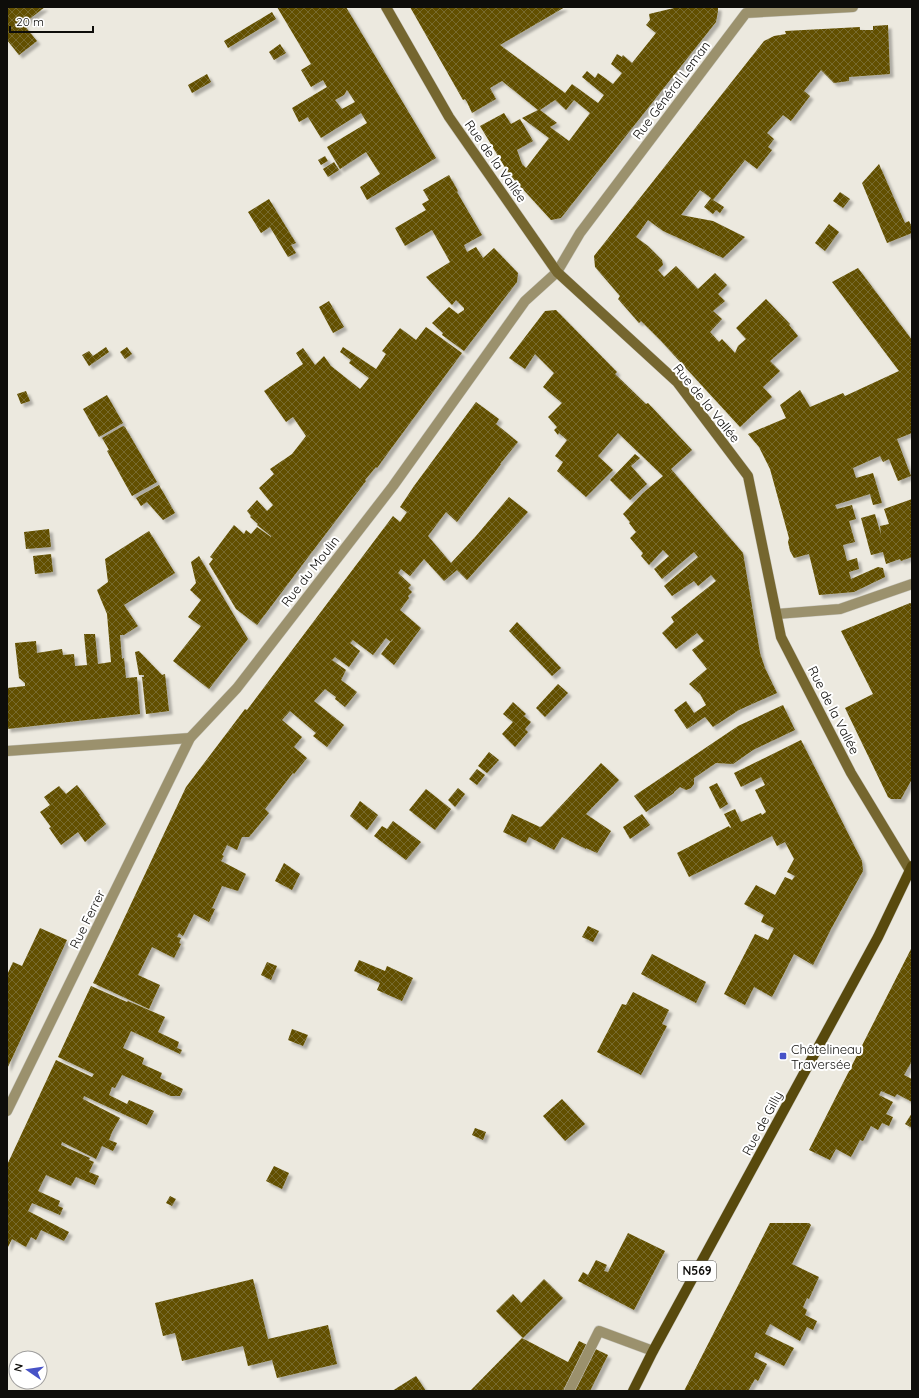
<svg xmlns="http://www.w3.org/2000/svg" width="919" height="1398" viewBox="0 0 919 1398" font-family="Quicksand,sans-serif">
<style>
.building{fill:url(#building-cross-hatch);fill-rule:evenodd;filter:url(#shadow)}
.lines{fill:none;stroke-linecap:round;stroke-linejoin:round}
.service-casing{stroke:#c8c6bd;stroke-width:11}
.minor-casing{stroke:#c8c6bd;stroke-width:11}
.secondary-casing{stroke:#c8c6bd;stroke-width:11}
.primary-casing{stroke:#c8c6bd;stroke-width:11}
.service{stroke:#9b916d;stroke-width:10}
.minor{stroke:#9b916d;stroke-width:10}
.secondary{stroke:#75662f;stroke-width:10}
.primary{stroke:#58490d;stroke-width:10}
.poi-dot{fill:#4752c7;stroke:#fff;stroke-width:1.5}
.labels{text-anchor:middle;stroke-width:4;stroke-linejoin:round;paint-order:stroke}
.shield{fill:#fff;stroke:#565654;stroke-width:1}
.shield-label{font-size:12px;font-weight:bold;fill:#0e0d0a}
.street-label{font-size:13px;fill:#0e0d0a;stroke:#fff}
.poi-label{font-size:13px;fill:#0e0d0a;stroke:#fff;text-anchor:start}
</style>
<defs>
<pattern id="building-cross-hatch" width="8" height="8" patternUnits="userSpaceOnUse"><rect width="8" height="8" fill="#625000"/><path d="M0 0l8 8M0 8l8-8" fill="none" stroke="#776a2e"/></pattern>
<filter id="shadow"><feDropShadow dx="3.5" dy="3.5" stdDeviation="1" flood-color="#0004"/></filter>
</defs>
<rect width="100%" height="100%" fill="#ece9df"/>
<g class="building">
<polygon points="7,7 45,7 23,24 37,41 19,55 7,40"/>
<path d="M277 7H346L436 158 367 200 360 187 380 174 366 152 340 169 327 147 367 123 361 113 321 138 308 117 299 122 292 108 327 87 323 80 311 87 301 70 311 64ZM347 90 355 102 342 109 335 100 344 95Z"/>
<path d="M410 7H565L500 45 565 93 572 84 598 103 604 95 582 77 587 71 595 78 598 73 613 84 622 73 611 64 617 54 622 57 623 55 632 63 656 33 646 25 650 20 649 14 674 8V7H718V11L716 22 561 218 551 220 509 174 480 126 504 113 511 124 520 119 533 141 517 150 522 164 526 168 549 138 522 118 538 110 502 81 490 88 496 99 472 113 467 102 465 99 463 100ZM555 100 566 110 574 100 590 113 569 141 550 127 557 123 540 110Z"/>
<polygon points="272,12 276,19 228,48 224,41"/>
<polygon points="888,25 890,74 849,77 849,81 834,83 821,70 804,91 810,96 791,121 783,115 767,133 774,139 768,147 772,150 757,169 745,160 713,200 724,207 720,213 716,210 713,214 704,207 711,198 700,190 681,215 713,221 745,237 723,258 663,231 648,220 636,237 648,246 662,260 663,265 658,270 664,277 676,266 698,289 715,273 727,285 718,294 725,301 713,311 722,319 710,332 719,342 722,339 735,353 738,346 746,339 736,328 766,299 790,324 789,325 798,336 770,361 780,371 763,387 772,397 740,427 661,341 641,321 639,323 618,299 620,296 595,267 594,256 764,41 774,36 786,34 785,31 860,27 860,30 873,30 873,26"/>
<polygon points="280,44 286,53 274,60 269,52"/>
<polygon points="207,74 211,82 192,93 188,85"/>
<polygon points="325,156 328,161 321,165 318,160"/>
<polygon points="334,162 339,170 328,177 323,169"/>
<polygon points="879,164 905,223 909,221 912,227 912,233 887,243 862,183"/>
<polygon points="449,175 458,191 457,192 482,235 464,245 467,252 476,247 483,258 494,248 518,273 517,282 464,351 442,335 443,333 432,323 449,307 458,314 464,310 464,308 456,300 452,305 426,277 450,262 432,230 405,246 395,228 426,210 422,204 429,200 423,190"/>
<polygon points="840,192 850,199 843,208 833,201"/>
<polygon points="269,199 296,243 291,245 296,253 288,257 270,227 261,233 248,212"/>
<polygon points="829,224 839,232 825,251 815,243"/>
<polygon points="858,268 912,340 912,433 897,439 911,476 898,481 889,459 883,462 880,456 853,468 856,478 873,473 882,503 873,505 870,494 835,505 837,509 852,505 856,519 849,521 855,542 843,545 847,561 857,558 859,569 849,572 851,579 878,567 883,568 885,577 854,592 819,595 809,554 794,558 790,551 788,542 789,538 770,469 759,447 748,434 786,418 780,405 800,390 810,407 843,393 845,396 899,371 832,282"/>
<polygon points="329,301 344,327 333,333 319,307"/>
<polygon points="556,310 617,372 615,374 646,404 648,403 692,450 671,469 743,553 760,653 765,668 777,693 739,710 713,727 705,717 687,729 674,710 686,701 694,713 706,705 700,694 689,684 707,669 692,650 704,641 697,633 676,649 662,633 674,622 671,617 716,581 711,575 698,586 694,581 672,596 664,586 698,557 694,552 662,579 654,569 669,556 663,550 649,565 641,556 643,553 642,552 630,538 636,532 629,523 630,522 623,514 643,493 663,476 618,433 598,456 613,470 586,497 557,471 563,462 555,456 567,440 559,433 558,435 554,430 557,427 548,417 562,403 543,387 554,373 535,354 525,369 509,358 545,311"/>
<polygon points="426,327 462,353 393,446 377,468 376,467 365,480 366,481 312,552 257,625 236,609 209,564 213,559 210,557 234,525 244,534 246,530 251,534 257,527 271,537 271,536 257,525 258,524 250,517 251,516 247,511 257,500 267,511 273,505 259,488 274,474 270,469 292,454 306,436 293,417 286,422 264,391 303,364 296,353 303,348 315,365 324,356 331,366 360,389 369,378 349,363 351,360 340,352 343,347 376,369 386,354 382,351 400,328 416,340"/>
<polygon points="106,347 109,352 89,366 82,355 89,351 93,356"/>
<polygon points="127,347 132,354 125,359 120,352"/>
<polygon points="26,391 30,401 21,404 17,394"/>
<polygon points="107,395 123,423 99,437 83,409"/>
<polygon points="476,402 499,419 496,424 518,442 500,464 501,464 457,522 446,512 428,536 451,563 476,536 509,497 528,512 467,580 457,570 444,581 424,559 410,576 401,569 398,573 411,585 408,588 412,592 408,596 409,598 400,610 421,628 394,665 381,654 395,636 391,642 386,638 373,655 353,640 350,643 360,651 349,667 335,657 332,660 346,670 341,680 357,692 345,707 335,699 336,697 325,689 314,701 344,725 327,747 313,736 316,733 290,711 282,720 302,737 294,747 307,758 294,774 293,773 265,809 269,813 249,837 242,837 237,850 227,845 222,855 224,856 221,861 246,874 238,891 222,886 212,908 215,909 209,922 194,914 183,936 179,933 177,937 181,938 179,943 181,944 174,958 152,947 138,975 160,985 149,1009 93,983 114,940 186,787 245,709 247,710 393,516 400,522 407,512 400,507 414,486"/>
<polygon points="123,426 125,427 157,482 132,496 107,451 109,450 102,438"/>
<polygon points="635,454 640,458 631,466 647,484 630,500 610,480"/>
<polygon points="159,485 175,513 163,520 147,502 141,506 136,498"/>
<polygon points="912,499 912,557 901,561 900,559 886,564 883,552 871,555 861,518 875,514 881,535 880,526 889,524 884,509"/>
<polygon points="49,529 51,547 26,549 24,532"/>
<polygon points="149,531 175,573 124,605 138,626 124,635 120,635 122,659 124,658 126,678 137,677 140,714 7,729 7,688 25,686 25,683 19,678 15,643 36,641 37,653 62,649 63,655 74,654 75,666 87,665 84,634 95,634 98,664 111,662 107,614 97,590 108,582 105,559"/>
<polygon points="51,554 53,572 35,574 33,556"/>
<polygon points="199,556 248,639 209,689 173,661 201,626 188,617 201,600 190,590 196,583 191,562"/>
<polygon points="910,603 912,604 912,779 901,799 891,799 888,797 845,708 873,694 841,631"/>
<polygon points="517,622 561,668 552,676 509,631"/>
<polygon points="139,651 162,675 165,674 169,711 146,714 142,677 144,677 144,675 139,675 135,652"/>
<polygon points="558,684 568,693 545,717 536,708"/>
<polygon points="513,702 526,714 524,716 531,722 525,729 528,732 515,747 502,734 513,722 503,714"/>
<polygon points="783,705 795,730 753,750 733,764 716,763 694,778 694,784 691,788 686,790 680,787 674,792 674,793 646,812 634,796 738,726"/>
<polygon points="801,740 862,861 863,871 831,929 813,965 794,954 772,997 754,987 745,1005 724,994 755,934 768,940 774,928 761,922 764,915 744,904 756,885 775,895 785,877 792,880 795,876 787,872 794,859 785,842 777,846 772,836 689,877 677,853 729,826 730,828 731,827 724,814 735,809 741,822 761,813 762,815 766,812 755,790 765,785 761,777 741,787 734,773"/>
<polygon points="489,752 499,760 487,773 478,766"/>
<polygon points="601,763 619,780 586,814 611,831 597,853 586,848 586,849 562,837 554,850 529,837 526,843 503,832 512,814 540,827 542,826"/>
<polygon points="477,769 485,775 477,785 469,779"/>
<polygon points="717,783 728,804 720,809 709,787"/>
<polygon points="77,785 100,815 99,815 106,824 85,842 78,832 61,845 49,828 51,827 40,812 50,805 44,797 59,786 66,794"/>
<polygon points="458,788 465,794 455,807 448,800"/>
<polygon points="426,789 451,809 435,830 409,810"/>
<polygon points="360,801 378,815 367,830 350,816"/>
<polygon points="642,814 650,825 630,839 623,827"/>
<polygon points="393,821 421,842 406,860 374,836 382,826 387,829"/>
<polygon points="284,863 300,874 292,890 275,881"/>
<polygon points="588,926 599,931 593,942 582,937"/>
<polygon points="40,928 67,940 7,1069 7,975 13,962 22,966"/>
<polygon points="912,947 912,1061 904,1075 912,1079 912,1102 897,1094 895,1097 881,1091 879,1095 893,1102 886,1114 893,1117 889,1126 882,1123 878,1130 871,1126 863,1141 860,1140 851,1157 836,1149 830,1160 809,1150"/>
<polygon points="652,954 706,982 696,1003 641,974"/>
<polygon points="359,960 385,971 387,966 413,978 402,1001 377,990 380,983 354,971"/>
<polygon points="267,962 277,966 271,980 261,975"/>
<polygon points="91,986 127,1002 128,1001 165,1017 158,1032 179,1042 177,1048 182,1050 180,1054 131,1031 123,1048 144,1058 142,1064 162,1073 160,1078 183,1089 180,1096 171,1096 122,1075 115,1088 112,1087 109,1095 127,1104 129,1100 154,1111 147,1125 84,1096 83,1099 120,1118 112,1132 109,1140 117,1143 113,1151 102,1146 96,1159 62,1142 61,1145 90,1158 89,1160 94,1162 89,1172 99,1176 95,1185 76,1177 71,1186 46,1175 38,1191 60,1201 58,1206 63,1208 60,1215 32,1203 28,1211 69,1232 64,1241 41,1230 36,1240 31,1237 26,1247 12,1239 7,1249 7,1165 56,1060 92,1077 94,1074 58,1057"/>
<polygon points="633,992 669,1010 662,1024 667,1026 641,1075 597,1052 622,1004 626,1005"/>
<polygon points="292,1029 308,1035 303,1046 288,1040"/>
<polygon points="562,1099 585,1124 565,1141 543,1116"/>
<polygon points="912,1113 912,1128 905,1124"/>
<polygon points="475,1128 486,1132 483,1140 472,1135"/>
<polygon points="274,1166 289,1173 282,1189 266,1181"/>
<polygon points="170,1196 176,1199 172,1206 166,1203"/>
<polygon points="770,1223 809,1223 811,1225 792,1264 819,1277 809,1299 807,1298 803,1307 807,1310 805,1315 817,1321 813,1330 807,1327 800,1341 770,1324 765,1334 794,1348 784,1366 756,1352 754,1357 767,1364 758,1381 755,1379 748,1391 684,1391"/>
<polygon points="628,1233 665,1251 634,1310 578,1281 583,1272 588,1275 596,1260 607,1265 604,1271 608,1272"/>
<polygon points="253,1279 268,1339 328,1325 337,1364 277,1378 272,1360 248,1366 243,1346 182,1361 175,1333 163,1336 155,1303"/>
<polygon points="544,1279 563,1298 523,1338 496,1311 513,1294 521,1303"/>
<polygon points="522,1338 568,1362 579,1341 608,1355 590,1391 470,1391"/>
<polygon points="416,1376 426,1391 392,1391"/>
</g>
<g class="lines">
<defs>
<polyline id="service" points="569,1391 599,1331 653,1351"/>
<g id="minor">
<polyline points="777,614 840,609 912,584"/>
<polyline points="7,751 190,738"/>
<polyline points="7,1111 190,738 237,688 393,486 525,301 557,272 580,233 746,13 853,7"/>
</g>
<polyline id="secondary" points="386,7 449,117 557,272 677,382 748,476 781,637 851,773 912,874"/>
<polyline id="primary" points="633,1391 653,1351 878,937 912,866"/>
</defs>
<use href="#service" class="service-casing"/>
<use href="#minor" class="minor-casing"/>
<use href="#secondary" class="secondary-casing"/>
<use href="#primary" class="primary-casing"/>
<use href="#service" class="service"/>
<use href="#minor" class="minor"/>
<use href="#secondary" class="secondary"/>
<use href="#primary" class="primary"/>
</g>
<rect class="poi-dot" x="779" y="1052" width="8" height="8" rx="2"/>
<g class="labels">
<rect class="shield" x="678" y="1261" width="38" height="20" rx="3"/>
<g class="shield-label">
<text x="697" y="1275">N569</text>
</g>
<g class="street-label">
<text transform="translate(671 90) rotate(-53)" y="5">Rue Général Leman</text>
<text transform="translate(496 161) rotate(55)" y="5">Rue de la Vallée</text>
<text transform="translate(707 403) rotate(51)" y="5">Rue de la Vallée</text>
<text transform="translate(310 571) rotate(-52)" y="5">Rue du Moulin</text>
<text transform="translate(834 710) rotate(63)" y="5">Rue de la Vallée</text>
<text transform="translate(87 919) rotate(-64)" y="5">Rue Ferrer</text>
<text transform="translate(762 1123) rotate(-62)" y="5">Rue de Gilly</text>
</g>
<g class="poi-label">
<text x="791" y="1054">Châtelineau<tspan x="791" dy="15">Traversée</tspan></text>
</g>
</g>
<rect width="919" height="1398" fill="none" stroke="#0e0d0a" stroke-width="16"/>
<g transform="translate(28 1370) rotate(283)"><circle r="19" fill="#ffffff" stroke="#9f9e9d"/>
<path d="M0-3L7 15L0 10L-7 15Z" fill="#4752c7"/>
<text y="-6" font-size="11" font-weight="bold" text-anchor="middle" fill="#0e0d0a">N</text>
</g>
<path d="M10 26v6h83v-6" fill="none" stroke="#0e0d0a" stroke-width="2"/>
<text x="16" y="26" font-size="12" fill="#0e0d0a" stroke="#ffffff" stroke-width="3" paint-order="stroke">20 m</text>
</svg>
